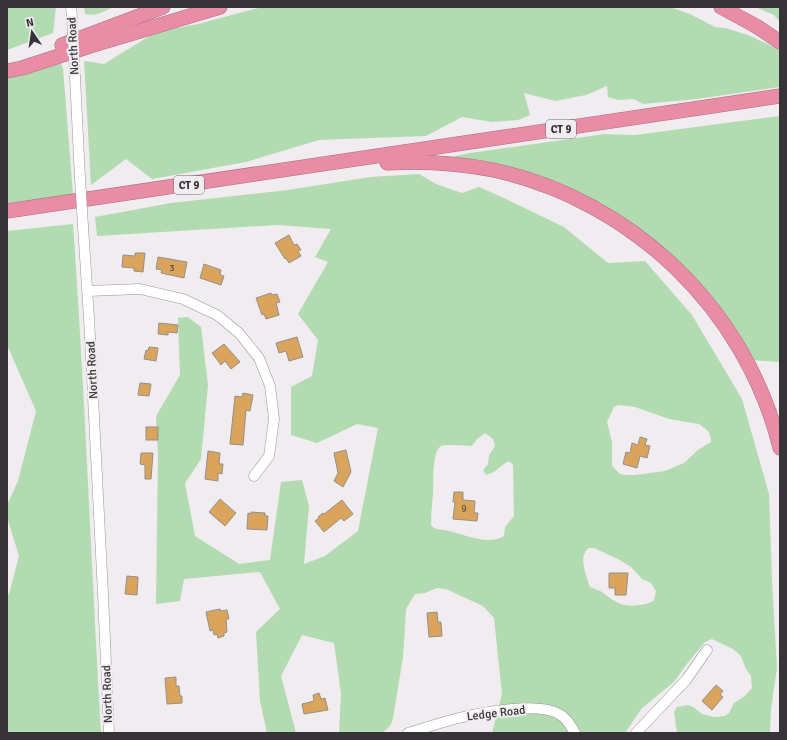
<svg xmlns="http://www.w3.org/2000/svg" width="787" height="740" viewBox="0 0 787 740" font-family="Signika,sans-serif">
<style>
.green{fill:#b3dbb1;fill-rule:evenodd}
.building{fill:#dba45d;stroke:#93908c}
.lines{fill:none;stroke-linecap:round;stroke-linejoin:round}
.minor-casing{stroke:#999599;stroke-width:11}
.highway-casing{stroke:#aa6e7f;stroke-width:15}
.minor{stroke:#fff;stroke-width:10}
.highway{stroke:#e98da6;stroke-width:14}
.minor-bridge-casing{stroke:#999599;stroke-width:11;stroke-linecap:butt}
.minor-bridge{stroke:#fff;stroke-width:10}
.labels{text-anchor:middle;stroke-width:4;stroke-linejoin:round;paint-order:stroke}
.number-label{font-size:10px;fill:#5f5040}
.shield{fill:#f0ecf0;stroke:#6e6b6e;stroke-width:1}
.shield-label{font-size:11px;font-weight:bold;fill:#363436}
.street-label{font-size:12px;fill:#363436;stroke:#f0ecf0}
</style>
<rect width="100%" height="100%" fill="#f0ecf0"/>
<g class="green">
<polygon points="15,7 56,7 53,33 7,50 7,8"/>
<path d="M84 7H113C105 11 95 17 85 14Z"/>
<polygon points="262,7 670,7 690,14 715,27 725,28 748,35 780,50 780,87 697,99 643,104 634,99 618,100 608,97 607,86 586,95 555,101 524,93 530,115 518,120 492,122 462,117 426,136 319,140 246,162 152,179 126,159 91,185 84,61 104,64 156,32 198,24"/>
<polygon points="755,7 780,7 780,22 774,15"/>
<polygon points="59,60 63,68 73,195 7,204 7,78"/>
<polygon points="780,116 780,362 751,360 653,242 616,213 590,199 455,160 455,156 470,153 605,134 635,135"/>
<path d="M419 174 436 184 462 193 479 187 504 198 564 227 608 263 645 261 692 315 742 399 769 494 772 581 777 668 771 709 770 733H677L674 712 677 707 688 705 693 707 702 714 714 717 725 716 729 713 734 703 745 696 752 688 751 676 746 669 741 656 733 649 712 639 705 642 686 665 674 682 642 708 625 733H492L502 694 494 618 483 606 446 589 437 588 425 593 415 594 406 609 403 657 393 718C392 725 388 729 381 733H339L341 694 334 643 302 635 281 676 296 733H267L260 701 256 632 280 609 260 572 184 579 180 601 156 604 158 455 156 416 180 375 178 318 188 317 201 327 208 385 201 459 185 483 195 536 239 564 270 560 281 482 302 480 309 506 304 564 325 556 358 531 378 428 357 424 317 443 291 435V387L312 376 318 340 298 314 328 262 315 257 331 229 278 225 97 236 95 217 171 203 288 190 370 177ZM618 405 635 407 669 419 699 424 708 431 710 434 711 442 698 450 684 463 665 471 635 475H625L620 474 612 466V442L607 422 614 407ZM485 433 493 439 495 446 489 455 488 464 483 470 486 475 494 472 500 467 507 462H510L513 465 514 516 505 527 504 536C489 545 468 536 453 532 447 530 440 530 434 528L431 525C431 515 432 504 433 494 434 483 431 453 441 446 445 444 466 446 472 446L477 439ZM589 548H594L620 560 631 567 642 579 651 583 656 591 654 600C650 604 645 604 640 605 623 608 615 602 602 592 599 590 594 589 590 587 587 577 577 556 589 548Z"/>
<path d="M73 224C85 393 91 563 101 733H7V595L9 594 19 556 7 517V505L18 481 36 411 7 345V231Z"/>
</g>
<g class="building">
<polygon points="289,235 294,245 297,244 301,250 298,251 301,256 289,263 286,258 285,259 275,243"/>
<polygon points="135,253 145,253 143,272 134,271 134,268 122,267 123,255 135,256"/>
<polygon points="158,257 187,262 184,278 161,273 162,270 156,269"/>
<polygon points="204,264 221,270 220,275 224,276 221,285 200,278"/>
<polygon points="271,293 272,295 277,294 280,302 276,303 279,315 266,319 264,314 262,315 256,298"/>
<polygon points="159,323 178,325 177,333 168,332 168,335 158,334"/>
<polygon points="297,337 303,357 289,361 286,351 279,353 276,343"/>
<polygon points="224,344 240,362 231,369 225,361 221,365 212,353"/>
<polygon points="149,347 158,348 156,361 144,359 146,350 148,351"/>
<polygon points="140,383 151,384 149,396 138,395"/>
<polygon points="243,393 253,395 250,411 246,410 243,445 230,444 235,396 242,397"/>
<rect x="146" y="427" width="12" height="13"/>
<polygon points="640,437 647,439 645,445 650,446 647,458 640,456 637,468 623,464 626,452 630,453 632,443 638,445"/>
<polygon points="346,450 351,472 343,487 334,481 338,473 334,453"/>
<polygon points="208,451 220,453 219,464 223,464 222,474 218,473 218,481 205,479"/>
<polygon points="141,453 153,453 151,479 145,479 145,465 140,464"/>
<polygon points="454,492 463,492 463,500 475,501 474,513 478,513 477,521 453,519 455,502 453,502"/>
<polygon points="220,499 236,513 225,526 209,512"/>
<polygon points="342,500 353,514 344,521 341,518 324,532 315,521 319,518 318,517 323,513 324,514"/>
<polygon points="251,512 265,513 265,516 268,516 267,530 247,529 248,513 251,514"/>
<polygon points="609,573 628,573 626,595 615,595 615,588 609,588"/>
<polygon points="127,576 138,577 137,595 125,594"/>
<polygon points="220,609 221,611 227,610 229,619 226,619 227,632 224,633 224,636 218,638 217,634 214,635 213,630 210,631 206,612"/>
<polygon points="437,612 438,622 441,622 442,636 429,637 427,613"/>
<polygon points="176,677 176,686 179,686 180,696 182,696 182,703 167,704 165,678"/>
<polygon points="716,685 723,691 720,695 723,697 712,710 702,701"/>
<polygon points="319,693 321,699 325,698 328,710 304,714 302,704 314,701 313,695"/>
</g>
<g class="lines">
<defs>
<g id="minor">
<polyline points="71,7 72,17"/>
<polyline points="75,77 80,178"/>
<polyline points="83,226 89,318 103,594 109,733"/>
<polyline points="88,291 140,289 183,299 217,315 239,333 259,358 270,386 274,419 269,456 254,476"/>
<path d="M408 733C425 728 442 722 459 718 483 712 538 702 559 714 567 718 571 726 575 733"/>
<polyline points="636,733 686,680 707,650"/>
</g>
<g id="highway">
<polyline points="721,7 756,26 780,42"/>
<polyline points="62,45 163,7"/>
<polyline points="7,71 22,68 93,45 220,7"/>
<path d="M387 163C422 161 458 163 493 170 632 200 746 309 780 448"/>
<polyline points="7,211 780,96"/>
</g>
</defs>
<use href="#minor" class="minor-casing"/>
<use href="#highway" class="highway-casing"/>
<use href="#minor" class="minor"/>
<use href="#highway" class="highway"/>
<defs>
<g id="minor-bridge">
<polyline points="72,17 75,77"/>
<polyline points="80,178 83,226"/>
</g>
</defs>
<use href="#minor-bridge" class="minor-bridge-casing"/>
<use href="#minor-bridge" class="minor-bridge"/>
</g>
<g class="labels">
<g class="number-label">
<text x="172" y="271">3</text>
<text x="464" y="512">9</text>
</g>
<g class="shield">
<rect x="546" y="120" width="30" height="18" rx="3"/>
<rect x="174" y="176" width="30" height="18" rx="3"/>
</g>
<g class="shield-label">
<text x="561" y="133">CT 9</text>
<text x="189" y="189">CT 9</text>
</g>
<g class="street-label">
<text transform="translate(73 46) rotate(-93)" y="4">North Road</text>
<text transform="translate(92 370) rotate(-93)" y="4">North Road</text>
<text transform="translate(107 694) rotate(-92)" y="4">North Road</text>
<text transform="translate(496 713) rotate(-7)" y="4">Ledge Road</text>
</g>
</g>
<rect width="787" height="740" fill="none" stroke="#363436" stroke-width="16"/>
<g transform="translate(32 32) rotate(347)" stroke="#f0ecf0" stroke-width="3" paint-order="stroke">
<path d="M0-3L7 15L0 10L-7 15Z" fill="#363436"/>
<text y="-6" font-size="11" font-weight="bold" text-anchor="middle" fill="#363436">N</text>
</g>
</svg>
